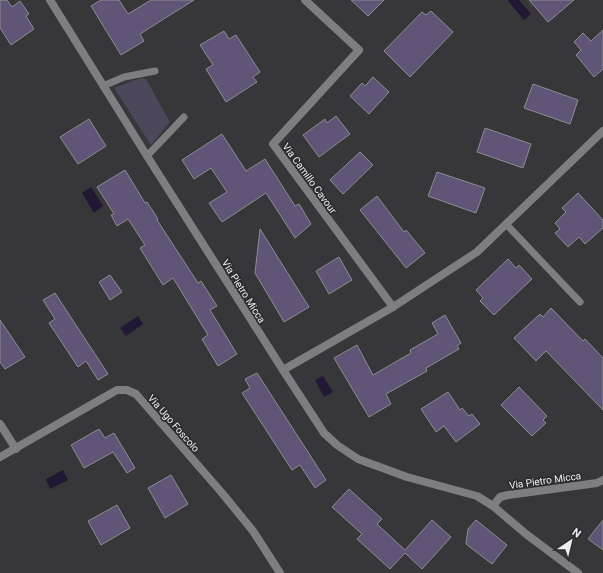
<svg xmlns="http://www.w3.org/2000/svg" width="603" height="573" viewBox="0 0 603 573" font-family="Roboto,sans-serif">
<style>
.green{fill:#4d475b}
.water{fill:#221734}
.building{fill:#605576;stroke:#8d8c90}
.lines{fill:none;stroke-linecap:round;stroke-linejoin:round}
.service{stroke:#7e7d7f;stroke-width:7}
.minor{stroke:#7e7d7f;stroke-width:8}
.labels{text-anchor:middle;stroke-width:3.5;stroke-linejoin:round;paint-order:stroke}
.street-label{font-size:10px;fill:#edecee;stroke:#2d2c2f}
</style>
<rect width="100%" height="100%" fill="#373639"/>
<polygon class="green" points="141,78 146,79 170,122 151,145 114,88"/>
<g class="water">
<polygon points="509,0 519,0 531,14 524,20 508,1"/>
<polygon points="91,187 103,206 94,213 82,193"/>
<polygon points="138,316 143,324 126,336 120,328"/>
<polygon points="323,376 333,392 324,397 315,380"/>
<polygon points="63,470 68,480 50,489 46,479"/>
</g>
<g class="building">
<polygon points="0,0 7,0 12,7 20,1 29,14 26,16 34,29 11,45 0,28"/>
<polygon points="101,0 119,0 128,14 151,0 194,0 140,34 144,41 121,55 91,6"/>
<polygon points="351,0 384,0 368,16"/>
<polygon points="529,0 574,0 548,22"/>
<polygon points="431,11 453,32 410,77 384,51 422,12 426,15"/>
<polygon points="603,30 603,69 594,77 576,55 581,50 574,42 583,33 591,41"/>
<polygon points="224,31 229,39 236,35 260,72 253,77 257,82 226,102 206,69 213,65 200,45"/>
<polygon points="373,77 389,92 369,114 350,96 362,83 365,86"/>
<polygon points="533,84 578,100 570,124 524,108"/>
<polygon points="336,116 350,134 319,157 303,135 325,119 327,123"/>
<polygon points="89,119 106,146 78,164 60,137"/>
<polygon points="485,128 531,144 523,168 477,152"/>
<polygon points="222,134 246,171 265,159 295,206 299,204 311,224 295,238 266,193 222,222 209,203 227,192 211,168 194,179 182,160"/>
<polygon points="360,152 373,165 343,194 330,180"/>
<polygon points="125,170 145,203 147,202 158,219 157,220 198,283 201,281 217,306 210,310 237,354 218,366 202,339 208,335 173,278 163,285 140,248 145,245 128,219 117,226 111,215 114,214 97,187"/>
<polygon points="437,172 485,188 476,213 428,196"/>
<polygon points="578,193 603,220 603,228 585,244 579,237 568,247 555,233 560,229 555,223 566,212 562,208"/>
<polygon points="377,196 404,232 406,230 425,253 406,268 360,210"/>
<polygon points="260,229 309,307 284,322 255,273"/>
<polygon points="339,257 352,280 329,294 316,271"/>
<polygon points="508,259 516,268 519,265 532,279 494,315 480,301 483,298 476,290"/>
<polygon points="110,275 122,292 110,300 99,282"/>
<polygon points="55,293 108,374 98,380 86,361 78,367 49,323 55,319 43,300"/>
<polygon points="551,308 583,341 585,339 603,358 603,410 546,351 536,361 514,338 540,314 543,317"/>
<polygon points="445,315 461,343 457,346 459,349 426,368 427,371 386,394 391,404 369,417 334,358 357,345 373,375 411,353 410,350 438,334 432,323"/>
<polygon points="0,320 25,357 5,369 0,362"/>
<polygon points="257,373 326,480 315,488 300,465 292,470 242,393 250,388 245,379"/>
<polygon points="519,387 547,416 543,420 546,423 532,436 501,405"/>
<polygon points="448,392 460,410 462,408 469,416 472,414 480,424 456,442 444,426 436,432 421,409"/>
<polygon points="99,429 105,438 114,433 135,468 127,473 113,452 84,468 71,445"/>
<polygon points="171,475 188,504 165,518 148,488"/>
<polygon points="349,489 382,519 377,524 405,550 432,520 451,537 422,569 405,553 390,569 357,539 362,534 332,507"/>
<polygon points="117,505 130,528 101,545 88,521"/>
<polygon points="476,520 507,545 492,564 466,544 468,529"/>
<polygon points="603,520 603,550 588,539"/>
</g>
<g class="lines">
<g class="service">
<polyline points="103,86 124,77 155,71"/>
<polyline points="147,156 184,117"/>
<polyline points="506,224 580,302"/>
</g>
<g class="minor">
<polyline points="50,0 147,156 283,370 324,433 337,445 358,459 407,477 477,496 493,506 526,534 578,573"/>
<polyline points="305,0 359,50 273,144 393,307"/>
<polyline points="283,370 393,307 477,252 603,131"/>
<polyline points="0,424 16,449"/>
<polyline points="0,457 117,390 127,390 136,394 222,493 253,531 280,573"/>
<polyline points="493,506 500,497 508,495 597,483 603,480"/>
</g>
</g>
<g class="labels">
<g class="street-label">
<text transform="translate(310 178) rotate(54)" y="4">Via Camillo Cavour</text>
<text transform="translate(244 291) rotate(58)" y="4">Via Pietro Micca</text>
<text transform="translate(174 423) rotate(49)" y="4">Via Ugo Foscolo</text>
<text transform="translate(545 480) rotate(-8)" y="4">Via Pietro Micca</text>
</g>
</g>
<g transform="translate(571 541) rotate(35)" stroke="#2d2c2f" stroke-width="3" paint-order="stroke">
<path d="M0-3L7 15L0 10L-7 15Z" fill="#edecee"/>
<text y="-6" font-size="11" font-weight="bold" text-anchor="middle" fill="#edecee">N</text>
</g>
</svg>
